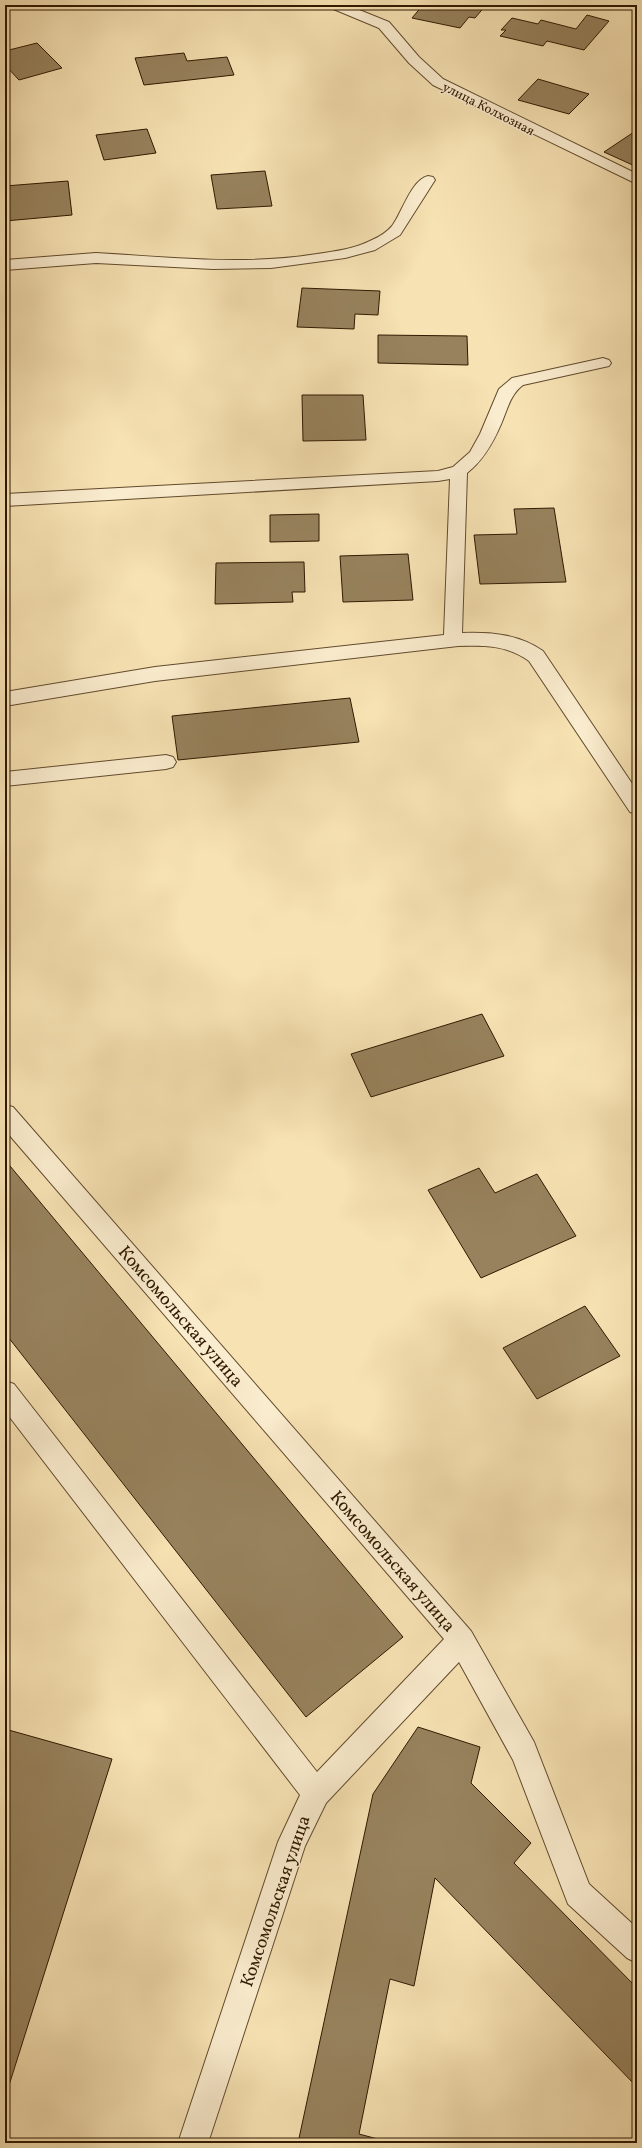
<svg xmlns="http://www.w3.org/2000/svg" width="642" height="2148" viewBox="0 0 642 2148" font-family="Vollkorn,serif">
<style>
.building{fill:#97825d;stroke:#2f1900}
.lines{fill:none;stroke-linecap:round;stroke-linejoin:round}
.minor-casing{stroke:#614b2d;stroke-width:2}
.minor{fill:#faecce;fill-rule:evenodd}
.labels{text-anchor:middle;stroke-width:3;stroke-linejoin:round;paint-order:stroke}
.far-street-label{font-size:13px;fill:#2f1900;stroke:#faecce}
.near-street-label{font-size:18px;fill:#2f1900;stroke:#faecce}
</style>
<rect width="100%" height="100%" fill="#f7e2b3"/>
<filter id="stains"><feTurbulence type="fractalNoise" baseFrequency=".005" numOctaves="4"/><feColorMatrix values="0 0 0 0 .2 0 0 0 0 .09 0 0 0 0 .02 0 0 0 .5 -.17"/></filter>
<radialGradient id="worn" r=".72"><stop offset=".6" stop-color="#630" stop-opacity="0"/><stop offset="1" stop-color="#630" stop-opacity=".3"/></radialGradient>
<g class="building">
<polygon points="423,5 486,5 475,18 469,17 460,28 412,18"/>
<polygon points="587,15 609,21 584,50 547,41 543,46 500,36 506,30 501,30 512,18 538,24 541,20 576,29"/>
<polygon points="37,43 62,68 19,80 5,65 5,51"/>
<polygon points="184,53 187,61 227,57 234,75 144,85 135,58"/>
<polygon points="538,79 589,94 569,114 518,100"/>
<polygon points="147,129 156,153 104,160 96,135"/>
<polygon points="637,130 637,167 604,152"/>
<polygon points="265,171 272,206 217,209 211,175"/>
<polygon points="68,181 72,215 5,221 5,186"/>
<polygon points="302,288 380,291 378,315 355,314 354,329 297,327"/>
<polygon points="378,335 467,336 468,365 378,363"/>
<polygon points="302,395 363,395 366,440 303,441"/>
<polygon points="554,508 566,582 480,584 474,535 517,534 514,509"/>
<polygon points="319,514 319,541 270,542 270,515"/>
<polygon points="408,554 413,600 343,602 340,556"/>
<polygon points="304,562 305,592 292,592 293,602 215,604 216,563"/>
<polygon points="350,698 359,742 178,760 172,716"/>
<polygon points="482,1014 504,1056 371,1097 351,1054"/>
<polygon points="5,1160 403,1637 306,1717 5,1333"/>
<polygon points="479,1168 495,1193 537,1174 576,1236 481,1278 428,1190"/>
<polygon points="585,1306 620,1356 537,1399 503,1348"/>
<polygon points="418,1727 480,1747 471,1783 531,1843 514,1863 637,1988 637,2087 435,1878 414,1986 390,1979 359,2134 385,2141 385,2143 298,2143 373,1794"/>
<polygon points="5,1729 112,1759 5,2098"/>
</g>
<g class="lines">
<defs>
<g id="minor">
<polygon points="329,5 347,5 389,22 419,57 443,79 637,174 637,184 433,85 409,63 379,28 331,8"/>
<path d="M428 176 433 177 435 180 400 235 375 250 345 258 271 268 213 269 96 263 5 270V260L96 253C169 257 244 266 317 254 336 251 355 249 372 240 379 237 387 232 392 226 402 213 411 180 428 176Z"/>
<path d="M603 358 609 360 611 363 609 366 523 385C511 394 508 407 502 422 494 441 484 460 467 473L462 633C491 632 518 634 543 651L637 791V814L630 812 529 661C507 645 484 645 458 646L155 681 5 706V692L155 667 444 635 450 479 438 481 5 506V494L438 471 453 467 470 452 480 434 499 389 512 378Z"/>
<polygon points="166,755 173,757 176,762 173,767 166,769 5,786 5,772"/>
<polygon points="5,1105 13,1107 471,1631 534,1742 589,1884 637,1928 637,1963 627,1958 568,1904 513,1760 459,1662 326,1803 305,1846 208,2143 178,2143 278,1842 300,1795 5,1411 5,1381 14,1384 317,1772 444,1639 5,1130"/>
</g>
</defs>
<use href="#minor" class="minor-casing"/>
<use href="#minor" class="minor"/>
</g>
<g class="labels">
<g class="far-street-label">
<text transform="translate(489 108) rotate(27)" y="5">улица Колхозная</text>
</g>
<g class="near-street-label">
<text transform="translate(181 1316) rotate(49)" y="6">Комсомольская улица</text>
<text transform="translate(393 1561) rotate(49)" y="6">Комсомольская улица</text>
<text transform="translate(275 1901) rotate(-71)" y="6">Комсомольская улица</text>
</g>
</g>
<rect width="642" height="2148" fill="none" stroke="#f7e2b3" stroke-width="20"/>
<rect x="6" y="6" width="630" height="2136" fill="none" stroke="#2f1900" stroke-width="2"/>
<rect x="10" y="10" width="622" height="2128" fill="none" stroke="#2f1900"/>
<rect width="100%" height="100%" filter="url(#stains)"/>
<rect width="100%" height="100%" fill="url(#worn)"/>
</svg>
